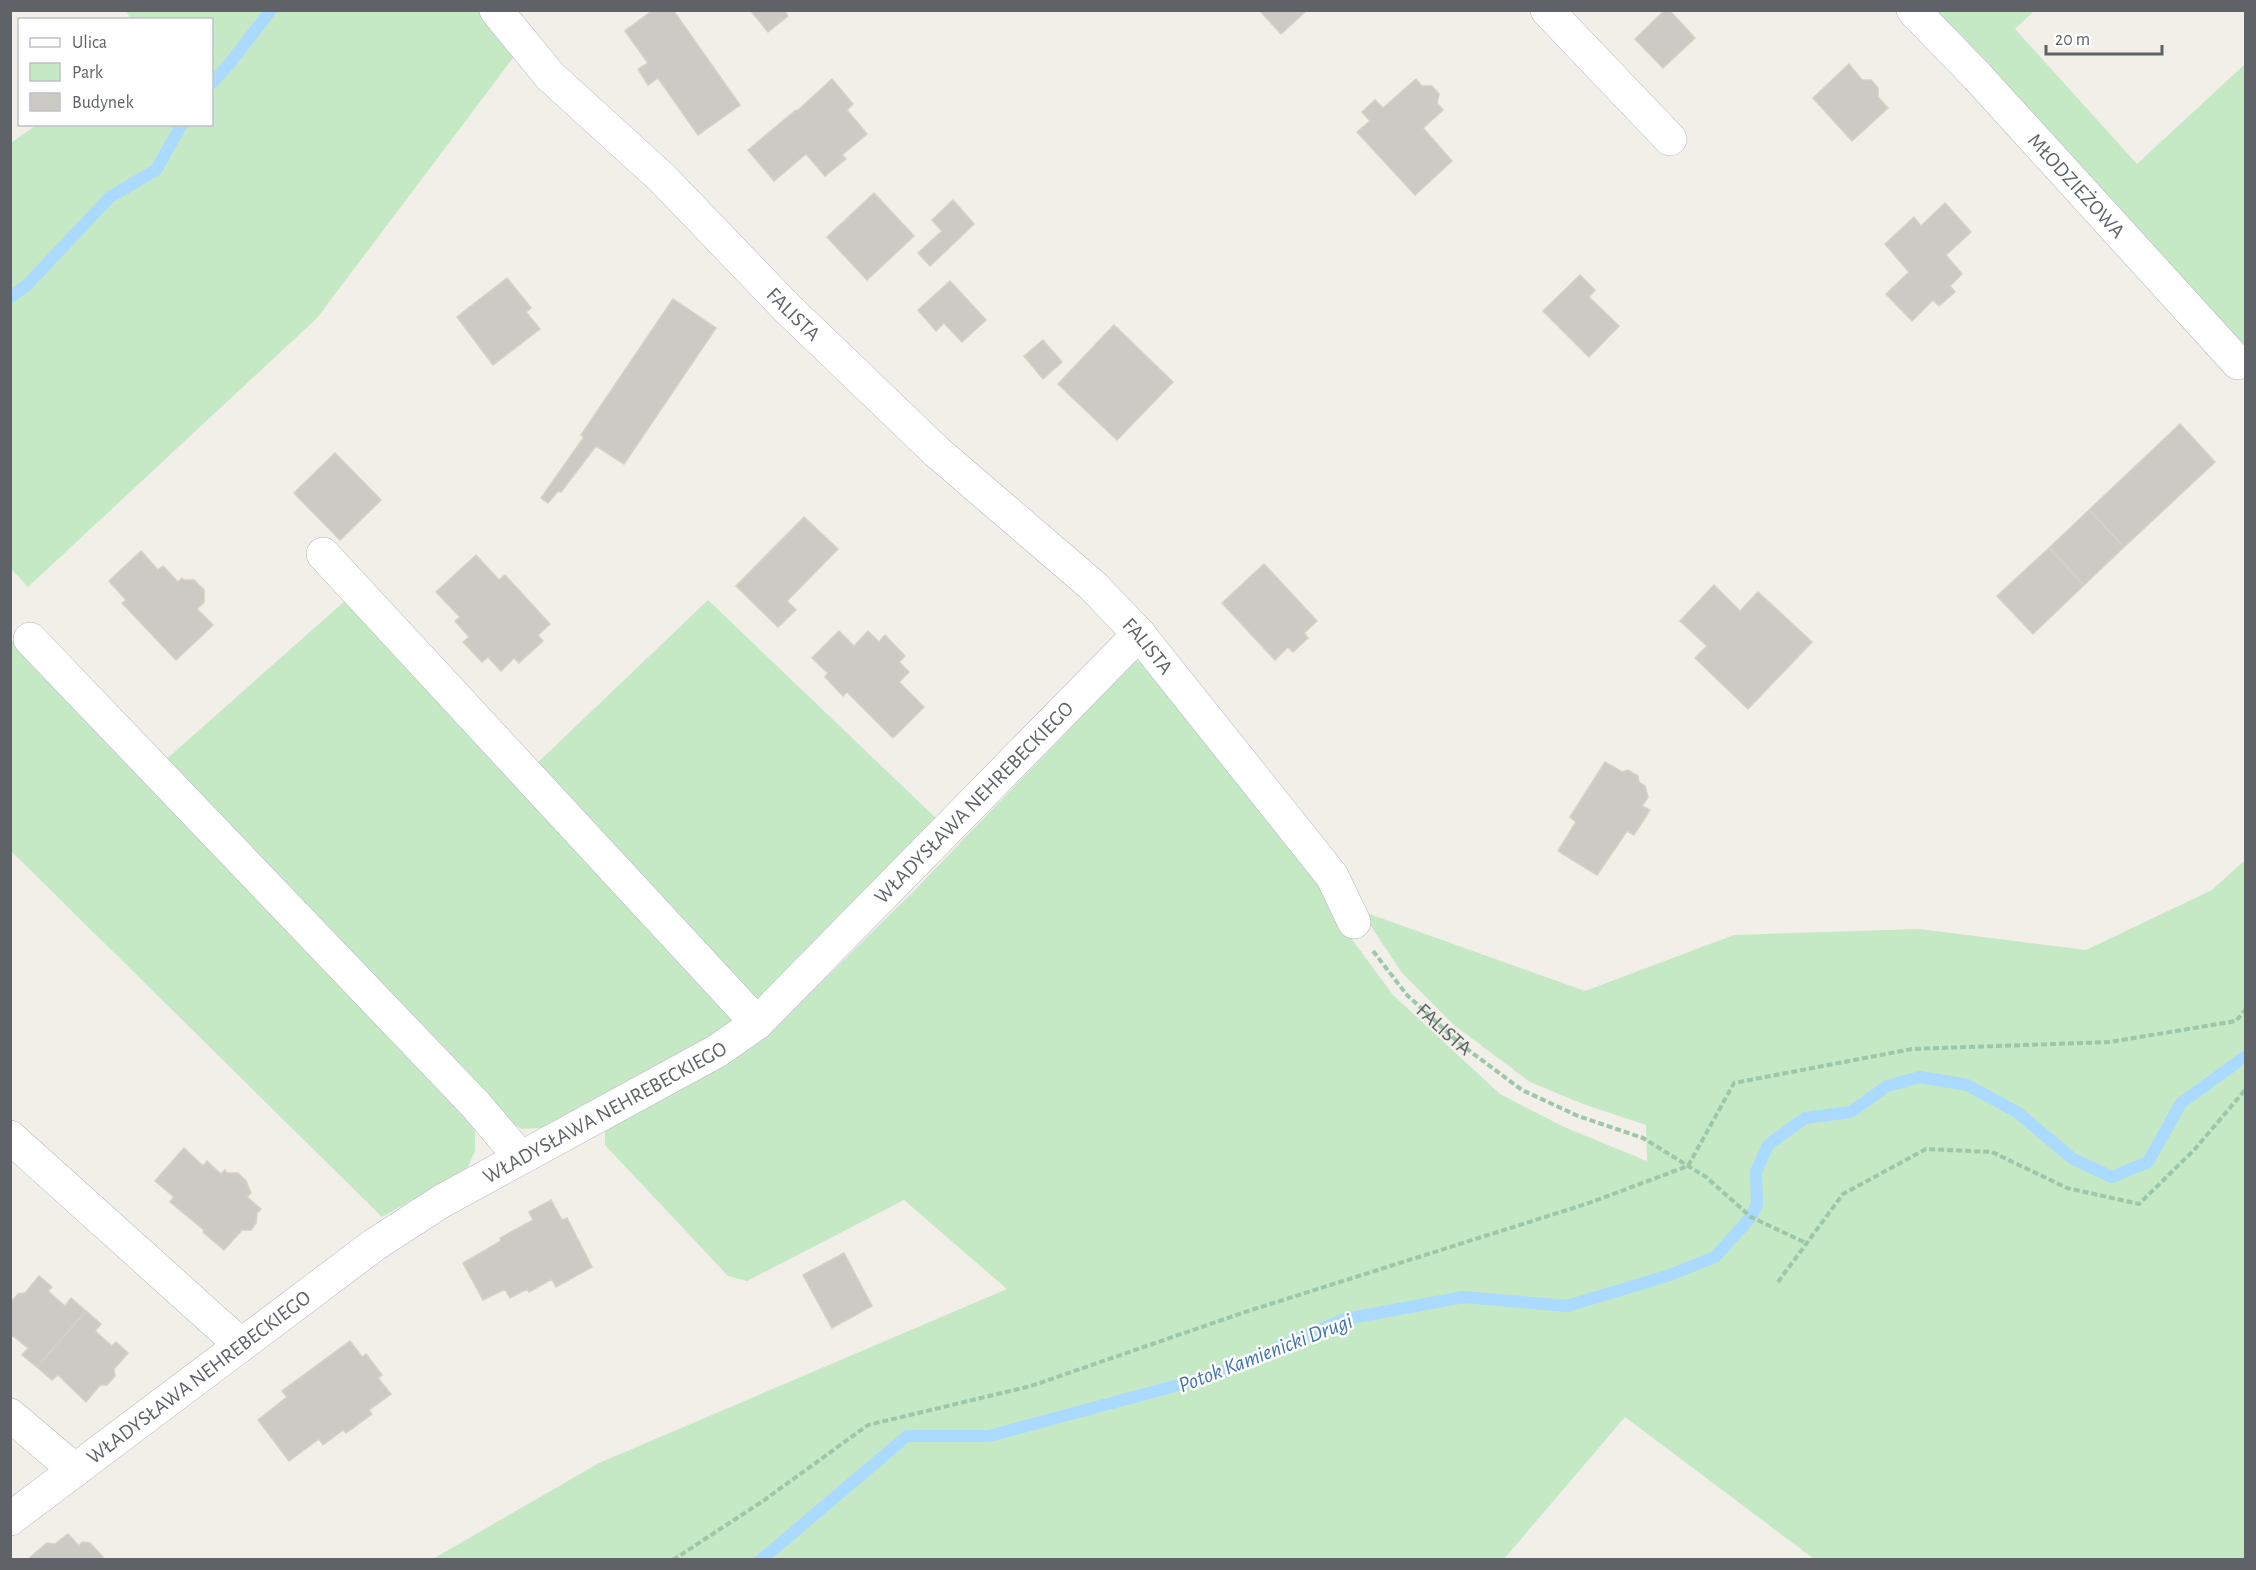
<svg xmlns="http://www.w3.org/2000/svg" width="2256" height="1570" viewBox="0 0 2256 1570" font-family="'Alegreya Sans',sans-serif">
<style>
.green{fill:#c5e8c5}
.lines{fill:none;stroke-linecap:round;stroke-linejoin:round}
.stream{stroke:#aadaff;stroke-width:12}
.building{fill:#cccac5;stroke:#d6d1c6;stroke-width:1.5}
.minor-casing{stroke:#b5b8bc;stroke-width:34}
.path{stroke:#9cc7a9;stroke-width:4;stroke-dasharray:6 3;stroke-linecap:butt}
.minor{stroke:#fff;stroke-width:33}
.labels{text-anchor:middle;stroke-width:5;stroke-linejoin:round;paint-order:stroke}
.street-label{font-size:21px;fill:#5f6368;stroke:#fff}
.water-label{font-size:22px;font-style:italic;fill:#4174aa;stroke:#fff}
</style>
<rect width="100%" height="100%" fill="#f1efe8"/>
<g class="green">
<polygon points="126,11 482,11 516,54 317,318 28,587 11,569 11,143 36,125 212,124 212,20 131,19"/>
<polygon points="1926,11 2034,11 2015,29 2137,164 2245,64 2245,360"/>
<polygon points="346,600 735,1022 542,1128 522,1129 505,1119 161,764"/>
<polygon points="708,600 939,821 759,998 742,994 532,768"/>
<polygon points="14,639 470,1115 475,1130 475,1151 467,1169 382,1217 11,851 10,644"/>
<polygon points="1135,661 1148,664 1327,892 1348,934 1393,995 1500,1094 1564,1127 1647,1161 1646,1125 1583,1104 1530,1082 1454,1025 1402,973 1361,911 1585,991 1734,935 1919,929 2086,950 2212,890 2245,860 2245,1559 1814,1559 1625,1417 1504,1559 431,1560 599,1463 1007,1289 904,1200 747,1281 728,1276 605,1145 605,1128 770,1033 914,891"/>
</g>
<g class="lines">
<g class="stream">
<polyline points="212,83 230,63 271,10"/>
<polyline points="10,297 26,286 110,197 156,170 182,124"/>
<polyline points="761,1560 907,1436 989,1436 1212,1376 1345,1319 1464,1297 1567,1306 1667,1276 1715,1257 1751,1217 1757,1204 1756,1172 1768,1145 1805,1118 1851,1112 1887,1086 1920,1077 1967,1085 2017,1112 2073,1159 2112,1177 2148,1162 2181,1103 2246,1056"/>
</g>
</g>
<g class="building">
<polygon points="653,10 673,10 740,105 698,135 658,78 648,85 638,69 648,63 625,31"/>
<polygon points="750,10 784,10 788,16 768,32"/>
<polygon points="1259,10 1307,10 1281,34"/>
<polygon points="1665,10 1669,10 1695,38 1663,68 1635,39"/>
<polygon points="1849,64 1862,80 1871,80 1878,88 1878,97 1888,108 1852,141 1813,98"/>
<polygon points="832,79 853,104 847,110 867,134 842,155 846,159 825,176 806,154 774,181 748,150 796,110 797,111"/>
<polygon points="1416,79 1422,86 1432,86 1439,94 1437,103 1443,110 1423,128 1452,161 1415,195 1357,132 1370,121 1362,112 1375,100 1383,108"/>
<polygon points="874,193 914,236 867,280 827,237"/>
<polygon points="953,200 974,224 930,266 918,253 942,231 932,220"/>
<polygon points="1945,203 1971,232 1946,255 1962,274 1950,286 1955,292 1939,306 1933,300 1912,321 1886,294 1909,272 1885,244 1914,217 1921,226"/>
<polygon points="1580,275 1595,290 1589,297 1619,326 1589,357 1543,311"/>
<polygon points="507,278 531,308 526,312 540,329 493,365 457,317"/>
<polygon points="950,281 986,320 962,342 944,323 936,331 918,310"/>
<polygon points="673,299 716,328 624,464 596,446 561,492 558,491 548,503 541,498 584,437 581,435"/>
<polygon points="1114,325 1173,382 1117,440 1058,384"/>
<polygon points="1043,340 1062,362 1043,379 1024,356"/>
<polygon points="2180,424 2215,462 2124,547 2089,510"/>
<polygon points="335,453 381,500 340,540 294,493"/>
<polygon points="2089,510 2124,547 2084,585 2049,548"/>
<polygon points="804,517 838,549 787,601 796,610 778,627 736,586"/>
<polygon points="2049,548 2084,585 2033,634 1997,596"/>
<polygon points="141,551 158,570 163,566 178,582 182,578 184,580 194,580 204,590 204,602 197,609 213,625 176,660 122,603 126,600 109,581"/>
<polygon points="476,555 499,580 505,575 550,624 538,635 543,641 519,663 514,658 501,671 488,657 482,662 463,642 469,637 455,621 460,617 436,592"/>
<polygon points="1264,564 1317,621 1304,633 1308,638 1293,652 1288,647 1275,660 1222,603"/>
<polygon points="1714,585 1740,611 1758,592 1812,642 1748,709 1695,658 1707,646 1680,621"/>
<polygon points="839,631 854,646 868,631 879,642 885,635 905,656 899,662 909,672 899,682 924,707 893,738 847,692 843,696 825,677 828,673 812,658"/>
<polygon points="1605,762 1622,772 1628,770 1638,776 1639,782 1645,786 1648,797 1642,806 1650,810 1634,835 1627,831 1597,875 1558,851 1576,822 1570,817"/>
<polygon points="184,1148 203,1166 207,1161 221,1174 225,1170 227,1173 238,1173 246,1181 251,1193 247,1197 261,1209 257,1213 256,1223 251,1230 242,1230 224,1250 203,1232 204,1230 170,1202 174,1197 155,1181"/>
<polygon points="551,1200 562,1220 567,1218 592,1267 556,1287 552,1279 529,1292 527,1289 510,1298 505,1289 483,1300 463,1263 501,1241 500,1238 533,1220 529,1212"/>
<polygon points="844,1253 872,1306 832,1328 803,1275"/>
<polygon points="39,1276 52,1287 48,1291 65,1306 71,1298 86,1311 37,1367 22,1355 28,1348 13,1336 10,1338 10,1303 18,1294 25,1293"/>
<polygon points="86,1311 101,1324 95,1331 112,1346 116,1342 128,1353 114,1369 115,1376 107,1385 100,1385 86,1402 58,1375 52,1380 37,1367"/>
<polygon points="350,1341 362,1357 366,1354 382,1375 378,1378 391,1394 369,1410 372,1414 346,1433 343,1430 323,1445 319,1439 289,1461 258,1420 287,1397 282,1391"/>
<polygon points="68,1534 79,1546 82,1542 90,1543 103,1557 101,1560 27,1560 47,1543 55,1544"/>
</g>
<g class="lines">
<defs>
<g id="minor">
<path id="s2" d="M496 10 550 76 662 178 787 308 937 452 1092 585 1139 634 1332 876 1354 922"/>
<polyline points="1547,10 1670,139"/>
<path id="s3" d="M1913 10 1977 76 2238 363"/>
<polyline points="323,554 757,1023"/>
<polyline points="30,639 475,1104 520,1157"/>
<polyline points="10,1137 241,1345"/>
<polyline points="10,1415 75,1470"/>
<path id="s4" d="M10 1519 374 1245 442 1201 717 1051 757 1023 1139 634"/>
</g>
</defs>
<use href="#minor" class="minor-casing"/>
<g class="path">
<path id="s1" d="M1373 951 1407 995 1459 1043 1522 1090 1578 1116 1643 1138 1706 1177 1751 1217 1808 1244"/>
<polyline points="1778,1282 1843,1194 1926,1149 1992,1152 2067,1188 2139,1204 2195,1149 2246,1089"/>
<polyline points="673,1560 763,1501 868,1425 1031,1386 1242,1313 1589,1203 1688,1166 1734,1083 1912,1049 2110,1042 2236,1021 2246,1009"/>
</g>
<use href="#minor" class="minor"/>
</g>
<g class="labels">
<g class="street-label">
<text dy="7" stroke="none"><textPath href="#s3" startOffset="240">MŁODZIEŻOWA</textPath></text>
<text dy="7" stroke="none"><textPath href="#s2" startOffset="426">FALISTA</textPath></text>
<text dy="7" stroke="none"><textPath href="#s2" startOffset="912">FALISTA</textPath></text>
<text dy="7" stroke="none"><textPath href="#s4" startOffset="1208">WŁADYSŁAWA NEHREBECKIEGO</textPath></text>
<text dy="7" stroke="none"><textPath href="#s1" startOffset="106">FALISTA</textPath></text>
<text dy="7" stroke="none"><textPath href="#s4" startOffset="722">WŁADYSŁAWA NEHREBECKIEGO</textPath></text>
<text dy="7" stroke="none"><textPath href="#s4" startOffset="236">WŁADYSŁAWA NEHREBECKIEGO</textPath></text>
</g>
<g class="water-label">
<text transform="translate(1265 1352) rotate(-21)" y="8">Potok Kamienicki Drugi</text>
</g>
</g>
<rect width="2256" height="1570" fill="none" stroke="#5f6368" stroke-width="24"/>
<rect x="18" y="18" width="195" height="108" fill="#ffffff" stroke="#bfc1c3" stroke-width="1.5"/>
<rect x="30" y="38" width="30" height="9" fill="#ffffff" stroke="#bfc1c3" stroke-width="1.5"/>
<text x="72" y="48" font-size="18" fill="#5f6368">Ulica</text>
<rect x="30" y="63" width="30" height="18" fill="#c5e8c5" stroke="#bfc1c3" stroke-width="1.5"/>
<text x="72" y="78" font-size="18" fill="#5f6368">Park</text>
<rect x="30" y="93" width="30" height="18" fill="#cccac5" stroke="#bfc1c3" stroke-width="1.5"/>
<text x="72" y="108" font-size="18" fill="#5f6368">Budynek</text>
<path d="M2046 45v9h116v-9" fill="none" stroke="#5f6368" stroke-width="3"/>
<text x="2055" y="45" font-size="18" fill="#5f6368" stroke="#ffffff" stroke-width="4.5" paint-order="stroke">20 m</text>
</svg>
